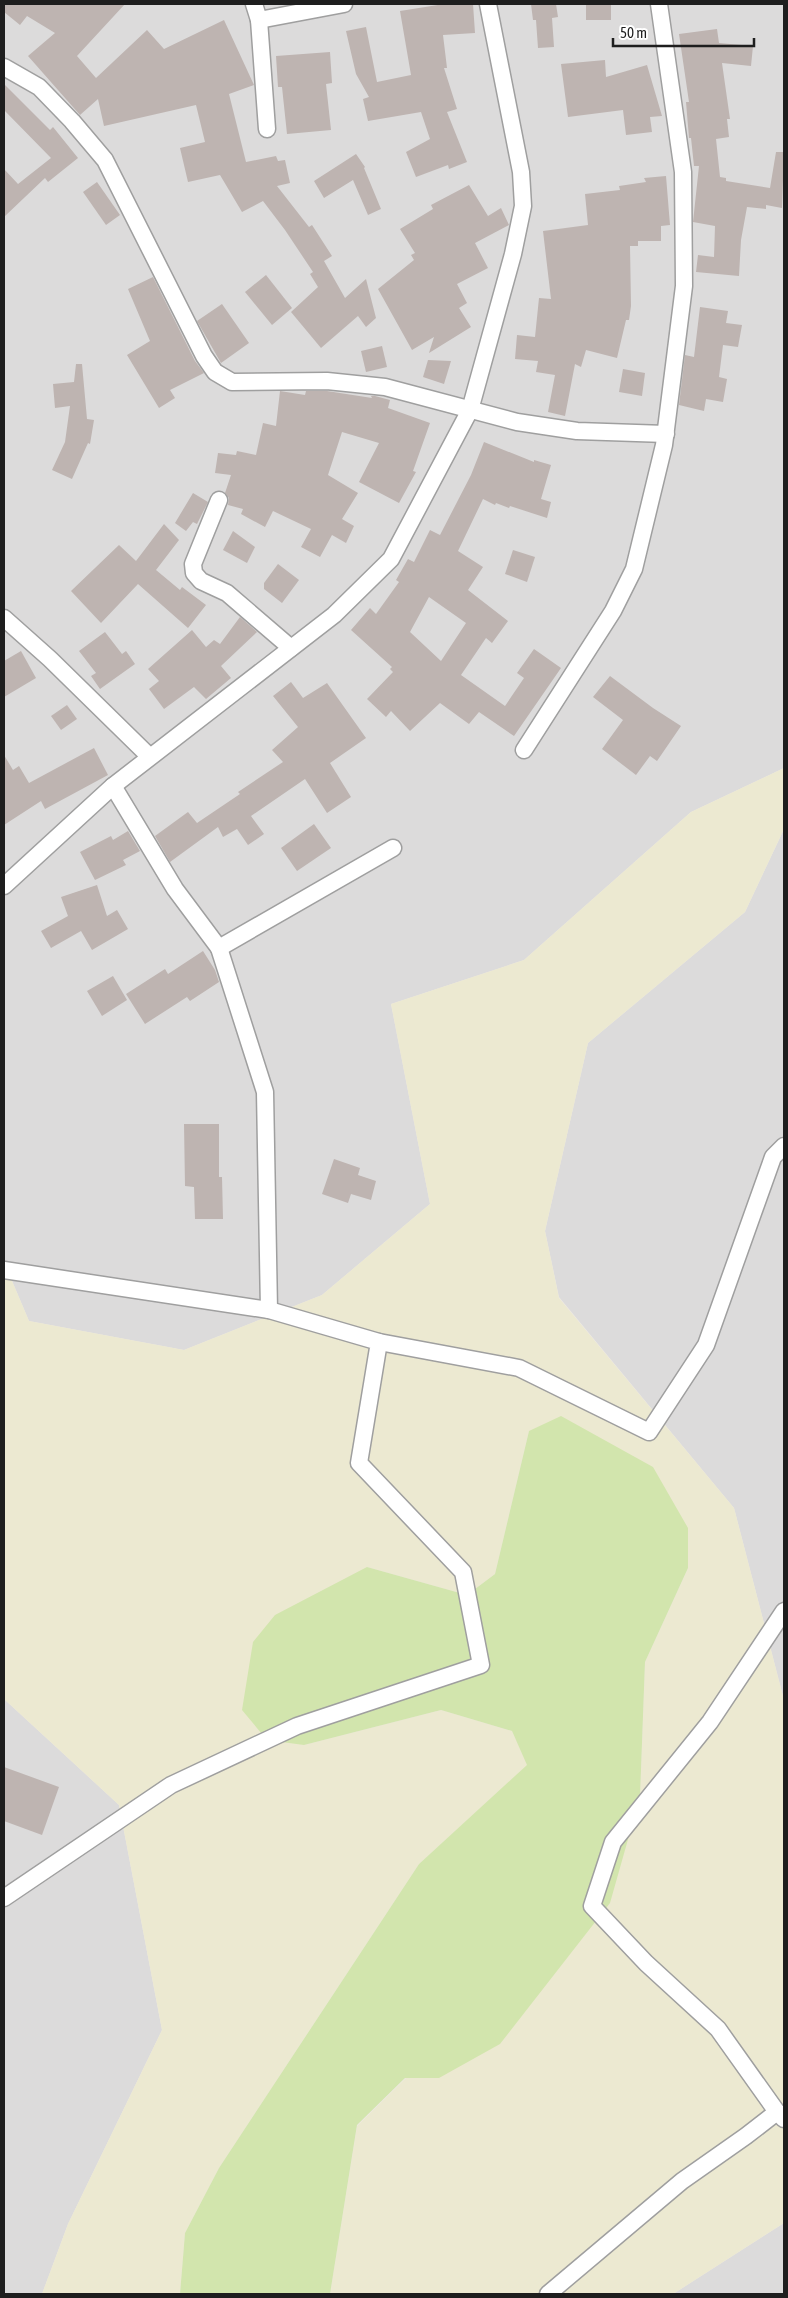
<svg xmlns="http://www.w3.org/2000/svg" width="788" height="2298" viewBox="0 0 788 2298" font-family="'Asap Condensed',sans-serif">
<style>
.residential{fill:#dcdbdb}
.farmland{fill:#ece9d1}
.grass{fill:#d2e5ad}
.building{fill:#beb4b1;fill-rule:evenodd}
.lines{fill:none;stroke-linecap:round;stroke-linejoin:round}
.street-casing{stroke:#9f9f9f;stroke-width:19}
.street{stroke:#fff;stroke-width:16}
</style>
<rect width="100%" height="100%" fill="#eee9e4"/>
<g class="residential">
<polygon points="4,4 784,4 784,768 691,812 524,960 391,1004 430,1204 322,1295 184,1350 29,1321 4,1262"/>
<polygon points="784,829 784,1700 734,1508 559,1297 545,1231 588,1043 745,912"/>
<polygon points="4,1699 119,1805 162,2030 68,2224 42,2294 4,2294"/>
<polygon points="784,2223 784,2294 673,2294"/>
</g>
<polygon class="farmland" points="784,768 784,829 745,912 588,1043 545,1231 559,1298 734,1508 784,1700 784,2223 673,2294 330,2294 357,2126 406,2078 439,2078 640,1797 645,1662 688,1568 529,1431 495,1574 467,1595 367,1567 304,1745 441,1710 512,1731 528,1765 419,1864 219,2168 185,2233 180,2294 42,2294 68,2224 162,2030 119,1805 4,1699 4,1262 29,1321 184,1350 322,1295 430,1204 391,1004 524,960 691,812"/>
<polygon class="grass" points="561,1416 653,1467 688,1528 688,1568 645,1662 640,1797 610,1903 500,2044 439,2078 405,2078 357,2125 330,2294 180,2294 185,2233 219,2168 419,1864 527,1765 512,1731 441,1710 304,1745 267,1740 242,1710 253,1642 275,1615 367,1567 467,1595 495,1574 529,1431"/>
<g class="building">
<polygon points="4,4 125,4 77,56 96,78 147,30 164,49 224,20 254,85 229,94 246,162 276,156 278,161 285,160 290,183 277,186 309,227 312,225 332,256 324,261 345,298 366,279 376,318 366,327 358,316 321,348 291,312 318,287 310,274 313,272 285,230 263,201 242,212 220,175 188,182 180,148 205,142 196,105 104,126 98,99 80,115 28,56 55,33 27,16 20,25 4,12"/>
<polygon points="444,4 473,4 475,33 443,35 447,68 444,68 457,109 447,112 467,162 449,169 448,165 416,177 406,152 430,139 421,112 368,121 363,99 369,97 356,74 346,31 366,27 377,82 411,75 400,11"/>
<polygon points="531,4 556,4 558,17 552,18 554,47 538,48 536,20 533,20"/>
<rect x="586" y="4" width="25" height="16"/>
<polygon points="717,29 719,43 753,46 751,66 722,63 730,119 727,119 729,137 716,139 720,177 726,178 726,181 770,188 776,152 784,152 782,208 766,205 766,209 747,207 741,240 739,276 696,272 698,255 714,257 715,226 693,222 699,166 694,166 691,138 689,138 686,102 689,102 679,34"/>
<polygon points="330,52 332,83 326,84 331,130 287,134 282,87 278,87 276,56"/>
<polygon points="605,60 606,77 647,65 662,116 650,117 652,132 626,135 623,110 568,117 561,64"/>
<polygon points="4,84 50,130 53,127 78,158 48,182 45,178 4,217 4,169 18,184 51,158 4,110"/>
<polygon points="356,154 365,167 364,168 381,209 368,215 353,180 324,198 314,181"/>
<polygon points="666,176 670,225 661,226 661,241 638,241 638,246 630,246 631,306 629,320 626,320 617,358 586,350 581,367 575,364 565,416 548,412 555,375 536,372 538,361 515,359 517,335 535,337 539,298 551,299 543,231 588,225 585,194 620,190 619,186 646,182 644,178"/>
<polygon points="97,182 120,215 106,225 83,192"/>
<polygon points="469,185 488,216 501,208 509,225 475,243 488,268 457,284 467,303 459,308 471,327 429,353 434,337 412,350 378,289 414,260 411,255 415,253 400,229 433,209 431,205"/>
<polygon points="266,275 292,308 272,325 245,292"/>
<polygon points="153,277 195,361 204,373 170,390 175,398 159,408 127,355 150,341 128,289"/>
<polygon points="222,304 249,343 221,363 197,321"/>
<polygon points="700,307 728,311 726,323 742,325 738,347 723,345 719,377 727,379 723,402 706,399 704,411 679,405 685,355 694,357"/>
<polygon points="382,346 387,367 366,372 361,351"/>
<polygon points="428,360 451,361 444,384 423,377"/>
<polygon points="76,364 82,364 87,419 94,420 90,444 88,443 72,479 52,470 65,442 70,406 55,408 53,384 74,382"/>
<polygon points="623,369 645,373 642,396 619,392"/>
<polygon points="280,391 305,395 306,391 327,391 372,398 371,396 375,396 390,400 388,408 430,423 413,471 416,472 399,503 359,482 379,443 342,432 328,475 358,493 342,519 354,526 346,543 332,535 320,557 301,547 311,529 273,511 265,527 241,514 243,509 228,505 229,498 225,493 231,475 215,473 218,453 236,455 237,451 256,455 263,423 276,426"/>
<path d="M484 442 534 462V460L551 465 541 499 551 502 547 518 510 506 509 508 496 503 495 505 483 499 458 551 483 567 468 590 508 621 492 643 486 638 461 675 505 706 524 678 517 673 534 649 561 668 514 736 479 712 469 724 440 703 410 731 391 711 386 717 367 699 393 672 390 669 392 667 351 630 370 608 376 614 399 582 396 580 408 559 414 562 430 530 440 535 471 475ZM429 597 466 623 441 661 410 632Z"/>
<polygon points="193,493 208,502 197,524 193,522 186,531 175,523"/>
<polygon points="164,524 179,540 156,570 180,590 182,587 206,605 188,628 138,584 101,623 71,591 119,545 136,561"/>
<polygon points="233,531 255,547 247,563 223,550"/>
<polygon points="513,550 535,557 527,582 505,574"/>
<polygon points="278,564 299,580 282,603 264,589 264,583"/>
<polygon points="240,617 257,632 221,666 231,678 206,699 194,687 164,709 149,689 159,681 148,669 192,630 206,647 214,640 220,644"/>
<polygon points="105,632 122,654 126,651 135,664 100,689 91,676 96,673 79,651"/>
<polygon points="21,651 36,678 4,697 4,661"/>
<polygon points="610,676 653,708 681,726 657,761 650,756 636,775 602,749 623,720 593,697"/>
<polygon points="291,682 303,698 327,683 366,738 330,763 351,797 327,813 305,779 251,816 264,834 248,845 237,829 223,837 218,827 170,862 155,836 188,812 197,823 240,794 238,792 283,762 272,750 298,727 273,696"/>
<polygon points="67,705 77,719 61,730 51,716"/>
<polygon points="94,748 108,775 45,809 41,801 4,825 4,755 13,770 19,766 29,783"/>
<polygon points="314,824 331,848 297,871 281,848"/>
<polygon points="128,831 140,851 123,860 126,865 95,880 80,852 111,836 113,840"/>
<polygon points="97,885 107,916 117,910 128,929 92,950 81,931 51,948 41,931 68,916 61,897"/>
<polygon points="203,951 215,970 219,982 190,1001 187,997 145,1024 126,994 165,969 168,974"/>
<polygon points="113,976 127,1000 102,1016 87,991"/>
<polygon points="184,1124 219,1124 219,1177 222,1177 223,1219 195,1219 194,1187 185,1186"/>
<polygon points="334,1159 360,1168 358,1175 376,1181 371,1200 351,1194 348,1203 322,1194"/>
<polygon points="4,1767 59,1787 42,1835 4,1821"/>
</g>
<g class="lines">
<defs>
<g id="street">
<polyline points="254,4 259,20 344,4"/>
<polyline points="259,20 267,129"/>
<polyline points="4,67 39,87 72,121 105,160 204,356 215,372 232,382 327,381 385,387 517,422 577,431 666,434"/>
<polyline points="219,500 193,564 194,573 201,581 227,593 291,648"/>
<polyline points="4,618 50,659 149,756"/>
<polyline points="524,750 613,611 634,569 664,445 684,286 683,172 659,4"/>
<polyline points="113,786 175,889 219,948 393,848"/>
<polyline points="4,886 113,786 334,615 391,559 470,410 513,254 523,206 521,172 488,4"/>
<polyline points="219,948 265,1092 269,1310"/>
<polyline points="4,1270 269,1310 379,1342 359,1463 463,1572 481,1665 297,1726 171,1785 4,1898"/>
<polyline points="379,1342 519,1368 649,1432 706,1345 773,1157 784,1146"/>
<polyline points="777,2112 718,2029 646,1963 592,1906 613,1842 710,1722 784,1611"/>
<polyline points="548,2294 682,2181 746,2136 777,2112 784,2119"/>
</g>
</defs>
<use href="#street" class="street-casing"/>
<use href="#street" class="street"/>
</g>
<rect width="788" height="2298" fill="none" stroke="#1e1e1e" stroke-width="10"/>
<path d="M613 38v8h141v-8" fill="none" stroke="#1e1e1e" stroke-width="2.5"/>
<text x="620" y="38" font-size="15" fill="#1e1e1e" stroke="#ffffff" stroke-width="4" paint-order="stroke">50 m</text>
</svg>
